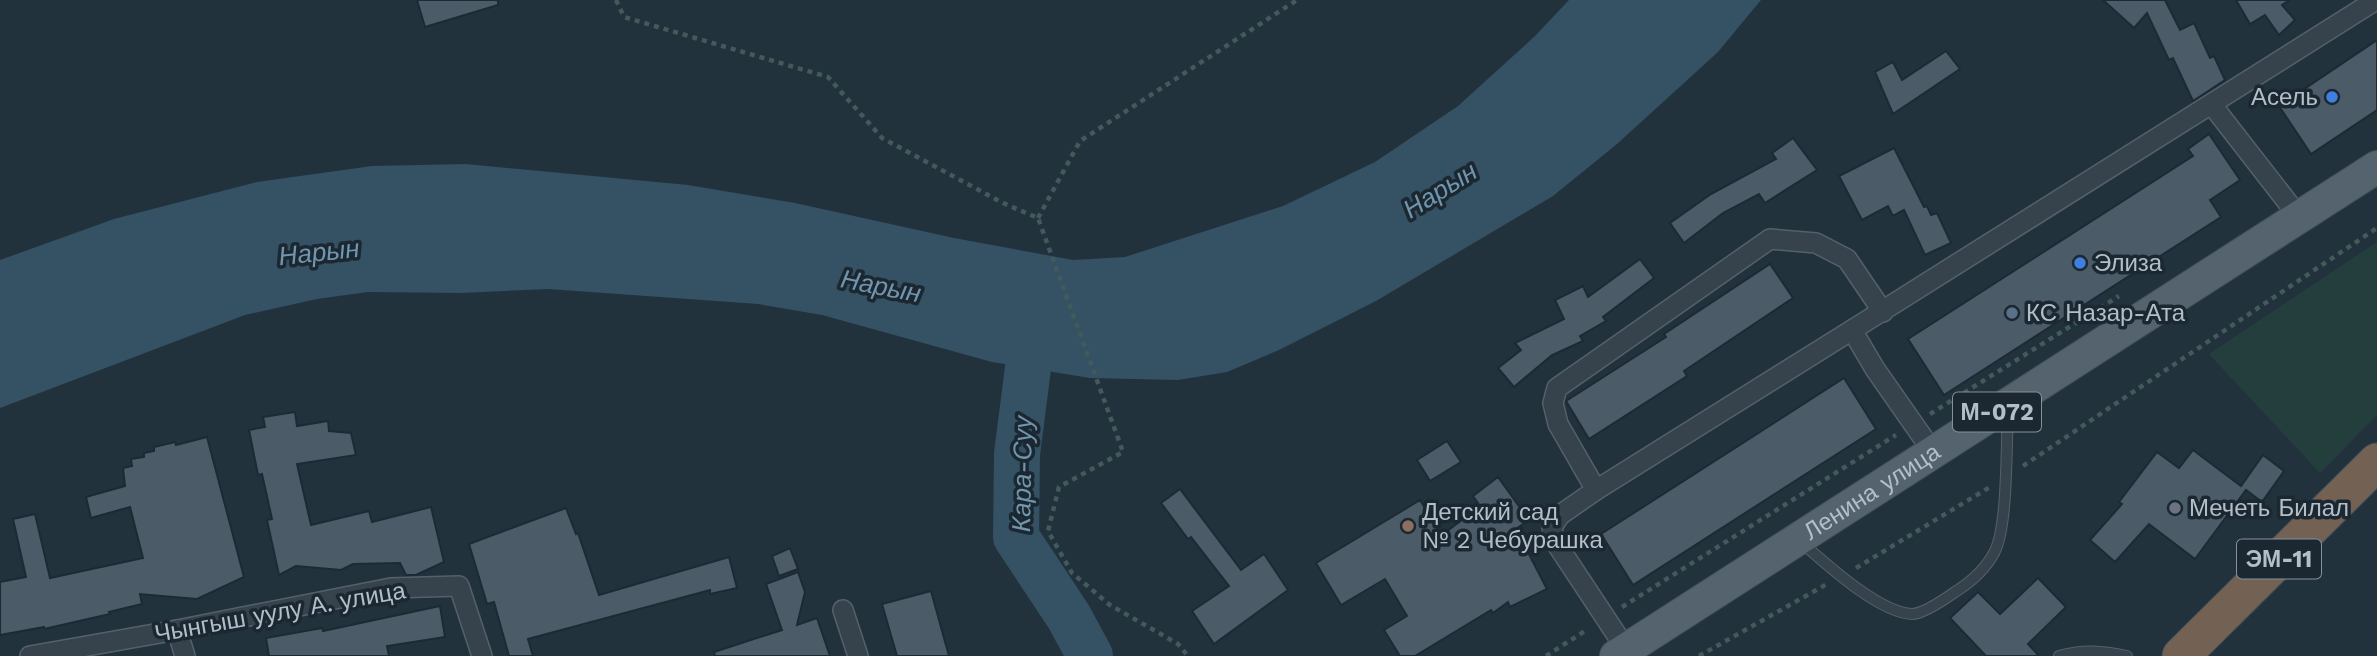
<svg xmlns="http://www.w3.org/2000/svg" width="2377" height="656" viewBox="0 0 2377 656" font-family="'Work Sans',sans-serif">
<style>
.green{fill:#243e3d}
.water{fill:#355164}
.lines{fill:none;stroke-linecap:round;stroke-linejoin:round}
.river{stroke:#355164;stroke-width:46}
.building{fill:#4b5c68;stroke:#1d2a34;stroke-width:2}
.lane-casing{stroke:#54616b;stroke-width:12}
.street-casing{stroke:#54616b;stroke-width:22}
.primary-casing{stroke:#424f59;stroke-width:34}
.highway-casing{stroke:#414e58;stroke-width:39}
.path{stroke:#425a59;stroke-width:4.5;stroke-dasharray:5 5;stroke-linecap:butt}
.lane{stroke:#36434d;stroke-width:10}
.street{stroke:#36434d;stroke-width:19}
.primary{stroke:#54636d;stroke-width:32}
.highway{stroke:#736153;stroke-width:37}
.shop-dot{fill:#3f7fe0;stroke:#1b2832;stroke-width:2.5}
.service-dot{fill:#5c6f8a;stroke:#1b2832;stroke-width:2.5}
.worship-dot{fill:#6b7280;stroke:#1b2832;stroke-width:2.5}
.education-dot{fill:#8d6e63;stroke:#1b2832;stroke-width:2.5}
.labels{text-anchor:middle;stroke-width:7;stroke-linejoin:round;paint-order:stroke}
.shield{fill:#1b2832;stroke:#85919b;stroke-width:2}
.shield-label{font-size:23px;font-weight:bold;fill:#b2bec8}
.poi-label{font-size:24px;fill:#b2bec8;stroke:#1b2832;text-anchor:start}
.street-label{font-size:24px;fill:#b2bec8;stroke:#1b2832}
.water-label{font-size:26px;font-style:italic;fill:#7195ac;stroke:#1b2832}
</style>
<rect width="100%" height="100%" fill="#22323d"/>
<polygon class="green" points="2377,242 2377,415 2320,473 2209,354"/>
<polygon class="water" points="1569,0 1761,0 1718,52 1617,144 1553,196 1376,301 1279,350 1227,372 1178,380 1090,378 992,362 822,315 758,304 548,289 461,293 368,292 317,299 245,315 0,408 0,260 114,219 257,182 372,166 466,164 688,185 795,203 954,238 1073,260 1125,257 1283,206 1375,162 1458,106 1534,37"/>
<g class="lines">
<polyline class="river" points="1031,316 1028,368 1017,454 1016,537 1069,617 1090,656"/>
</g>
<g class="building">
<polygon points="417,0 498,0 498,5 425,27"/>
<polygon points="2103,0 2165,0 2180,30 2194,23 2210,58 2214,56 2225,80 2193,101 2173,58 2169,60 2147,13 2134,28"/>
<polygon points="2236,0 2290,0 2282,5 2295,20 2279,35 2265,15 2250,24"/>
<polygon points="2377,40 2377,110 2311,154 2279,106"/>
<polygon points="1946,51 1960,69 1893,114 1875,72 1893,62 1902,80"/>
<polygon points="2209,134 2240,180 2210,200 2221,217 1944,395 1908,339 2193,156 2188,149"/>
<polygon points="1793,138 1817,170 1765,203 1759,194 1723,213 1684,243 1670,223 1711,194 1776,159 1772,153"/>
<polygon points="1894,148 1924,207 1927,206 1931,215 1937,213 1951,243 1925,255 1904,210 1893,216 1888,206 1862,220 1839,176"/>
<polygon points="1640,259 1654,278 1603,317 1606,321 1580,336 1583,341 1552,355 1514,387 1498,368 1521,350 1515,343 1564,319 1555,300 1583,286 1588,297"/>
<polygon points="1770,264 1793,298 1684,371 1687,376 1589,439 1566,401 1666,337 1664,334"/>
<polygon points="1844,378 1876,429 1633,585 1601,534"/>
<polygon points="295,412 297,426 328,421 329,431 351,433 356,455 297,464 311,525 369,511 372,522 431,507 444,562 416,575 406,575 400,563 353,564 341,570 296,566 279,575 267,520 272,519 262,474 258,475 249,430 265,427 263,417"/>
<polygon points="207,437 244,577 197,599 140,594 142,604 109,612 110,614 44,629 44,627 0,635 0,582 26,577 13,519 35,514 50,578 143,558 130,507 91,518 86,497 125,486 123,468 132,466 131,459 144,457 144,453 154,451 154,447 175,442 176,445"/>
<polygon points="1447,441 1461,462 1430,481 1417,460"/>
<polygon points="2193,450 2241,486 2263,455 2284,471 2262,502 2246,490 2195,559 2149,524 2115,562 2090,540 2122,504 2119,502 2157,452 2179,468"/>
<polygon points="1498,477 1529,520 1516,529 1547,589 1510,607 1508,602 1493,613 1491,610 1415,656 1400,656 1384,630 1407,616 1385,579 1341,605 1316,563 1420,500 1442,535 1480,506 1473,496"/>
<polygon points="1180,489 1241,570 1264,554 1288,590 1214,644 1192,611 1229,586 1191,537 1188,539 1161,503"/>
<polygon points="566,508 576,534 578,533 599,595 729,557 737,588 710,594 710,590 528,639 533,656 509,656 494,602 487,604 469,544"/>
<polygon points="790,548 798,569 779,576 772,556"/>
<polygon points="798,572 805,592 797,625 817,618 830,656 715,656 714,652 782,630 766,584"/>
<polygon points="2038,578 2066,607 2028,644 2039,656 1986,656 1950,618 1978,592 2000,614"/>
<polygon points="931,591 949,656 897,656 882,604"/>
<polygon points="440,606 445,637 387,646 389,656 269,656 266,638 322,628 323,631"/>
</g>
<g class="lines">
<defs>
<g id="lane">
<path d="M1801 542C1825 563 1879 613 1912 614 1923 614 1945 599 1955 592 1971 582 1986 569 1995 551 2008 524 2006 445 2008 412"/>
<path d="M2059 656C2083 649 2103 651 2127 656"/>
</g>
<g id="street">
<polyline points="2212,105 2299,217"/>
<polyline points="1852,330 2376,0"/>
<polyline points="1596,490 1558,424 1553,403 1557,388 1770,239 1816,243 1847,259 1883,312"/>
<polyline points="843,610 858,656"/>
<polyline points="177,630 185,656"/>
<polyline points="1626,649 1554,540 1552,527 1560,515 1596,490 1852,330 1875,369 1933,452"/>
<polyline points="30,656 177,630 391,588 459,586 482,656"/>
</g>
<g id="primary">
<path id="s1" d="M1616 656 2377 167"/>
</g>
<polyline id="highway" points="2181,656 2377,462"/>
</defs>
<use href="#lane" class="lane-casing"/>
<use href="#street" class="street-casing"/>
<use href="#primary" class="primary-casing"/>
<use href="#highway" class="highway-casing"/>
<g class="path">
<polyline points="616,0 624,17 828,77 882,138 1003,203 1038,218 1123,452 1059,487 1048,531 1072,573 1110,605 1178,644 1188,656"/>
<polyline points="1038,218 1080,141 1297,0"/>
<polyline points="1930,414 2119,296"/>
<polyline points="2023,466 2377,228"/>
<polyline points="1856,568 1990,487"/>
<polyline points="1622,607 1896,435"/>
<polyline points="1546,656 1588,629"/>
<polyline points="1699,656 1827,584"/>
</g>
<use href="#lane" class="lane"/>
<use href="#street" class="street"/>
<use href="#primary" class="primary"/>
<use href="#highway" class="highway"/>
</g>
<g class="shop-dot">
<circle cx="2332" cy="97" r="7"/>
<circle cx="2080" cy="263" r="7"/>
</g>
<circle class="service-dot" cx="2012" cy="313" r="7"/>
<circle class="worship-dot" cx="2175" cy="508" r="7"/>
<circle class="education-dot" cx="1408" cy="526" r="7"/>
<g class="labels">
<g class="shield">
<rect x="1953" y="392.5" width="88" height="39" rx="5"/>
<rect x="2237" y="539.5" width="84" height="39" rx="5"/>
</g>
<g class="shield-label">
<text x="1997" y="420">М-072</text>
<text x="2279" y="567">ЭМ-11</text>
</g>
<g class="poi-label">
<text x="2318" y="105" text-anchor="end">Асель</text>
<text x="2094" y="271">Элиза</text>
<text x="2026" y="321">КС Назар-Ата</text>
<text x="2189" y="516">Мечеть Билал</text>
<text x="1422" y="520">Детский сад<tspan x="1422" dy="28">№ 2 Чебурашка</tspan></text>
</g>
<g class="street-label">
<text dy="8" stroke="none"><textPath href="#s1" startOffset="304">Ленина улица</textPath></text>
<text transform="translate(280 612) rotate(-10)" y="8">Чынгыш уулу А. улица</text>
</g>
<g class="water-label">
<text transform="translate(1440 190) rotate(-32)" y="9">Нарын</text>
<text transform="translate(319 252) rotate(-6)" y="9">Нарын</text>
<text transform="translate(881 286) rotate(11)" y="9">Нарын</text>
<text transform="translate(1022 474) rotate(-89)" y="9">Кара-Суу</text>
</g>
</g>
</svg>
